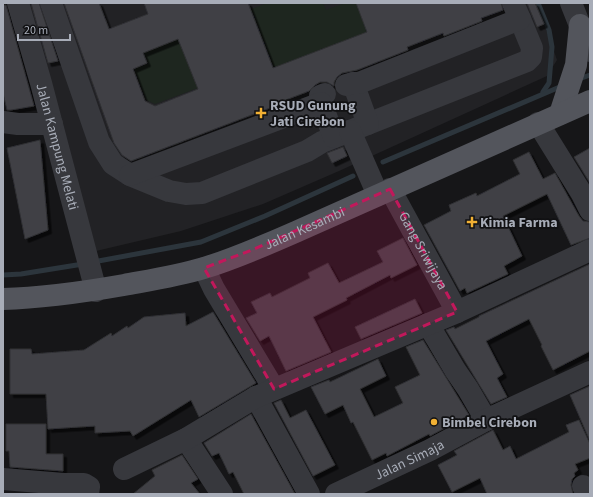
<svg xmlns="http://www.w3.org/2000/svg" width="593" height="497" viewBox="0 0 593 497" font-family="'Source Sans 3',sans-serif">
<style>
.built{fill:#222225}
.green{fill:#1e261f}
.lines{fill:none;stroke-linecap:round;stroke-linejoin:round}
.stream{stroke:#2c353c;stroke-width:5}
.building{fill:#404145;stroke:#303034;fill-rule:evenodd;filter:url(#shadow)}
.minor{stroke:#37383d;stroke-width:22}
.major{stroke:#53555c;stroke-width:22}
.marked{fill:#c2185b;fill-opacity:0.2;stroke:#c2185b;stroke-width:3;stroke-dasharray:8 5;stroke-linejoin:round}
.poi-dot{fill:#f2b134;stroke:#111113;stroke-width:1.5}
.labels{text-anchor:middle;stroke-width:3.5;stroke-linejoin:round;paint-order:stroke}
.poi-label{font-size:14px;font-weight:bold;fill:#a8adb8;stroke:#111113;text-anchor:start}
.street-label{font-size:14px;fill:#a8adb8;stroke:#111113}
</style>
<defs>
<filter id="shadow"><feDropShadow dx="3.5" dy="3.5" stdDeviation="0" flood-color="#0009"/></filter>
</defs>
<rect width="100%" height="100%" fill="#161618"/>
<polygon class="built" points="22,3 537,3 557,60 547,76 339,171 263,204 181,231 96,251"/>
<g class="green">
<polygon points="267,3 323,3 326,10 345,3 356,3 367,32 273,68 251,9"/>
<polygon points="182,38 187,59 186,59 198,88 155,104 146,100 134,69 148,64 144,53"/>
</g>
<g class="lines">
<g class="stream">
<polyline points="538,3 549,30 552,47 549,83 543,92"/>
<polyline points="579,79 590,75"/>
<polyline points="383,162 562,86"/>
<polyline points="93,262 201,242 265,216 353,176"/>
<polyline points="3,275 21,274 83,264"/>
</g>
</g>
<g class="building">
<polygon points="31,3 39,3 58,61 48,63"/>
<path d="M64 3H99L109 29 148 14 144 3H248L273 68 367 32 356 3H501L503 10 481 18 482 21 444 36 443 33 407 47 408 50 357 70 342 73 337 77 334 82V86L327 82H320L315 85 309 91 275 104V106L131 161 122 155 114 143ZM178 39 198 89 155 106 145 101 133 69 147 63 143 53Z"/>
<polygon points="527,3 535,3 544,24 537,27"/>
<polygon points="3,5 6,5 34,106 11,110 7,110 3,93"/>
<polygon points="40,140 48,230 25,239 7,148"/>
<polygon points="343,147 347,156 332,163 327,153"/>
<polygon points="590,148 590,183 574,157"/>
<polygon points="529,152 543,179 555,173 579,216 583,221 590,222 590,238 571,245 547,194 503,216 522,256 504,266 508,274 467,293 465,288 460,291 424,225 451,211 449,205 476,193 477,196 520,174 513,160"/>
<polygon points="403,238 417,265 391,278 390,275 346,298 347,300 313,317 331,352 286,371 269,336 260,341 246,318 257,313 251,302 270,293 272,297 310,278 308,273 328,263 339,283 383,262 377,251"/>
<polygon points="590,264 590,351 553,370 541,346 542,345 529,319 486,341 503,374 497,378 507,397 491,404 446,330 454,327 455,329 479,317 479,316"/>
<polygon points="415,299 422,313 361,339 355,327"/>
<polygon points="213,312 256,383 199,417 191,400 133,436 130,431 95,433 95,426 48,429 46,394 10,394 10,349 31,349 32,354 84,350 111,333 112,336 127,326 128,328 144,317 185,313 186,326"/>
<polygon points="423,340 469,415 430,436 429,434 387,456 386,453 372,460 353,422 351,423 343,405 325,414 311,387 329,380 330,382 378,359 386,376 360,389 374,417 403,403 395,387 420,375 406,347"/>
<polygon points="590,386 590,441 570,395"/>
<polygon points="281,400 290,418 306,410 335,465 313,476 274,403"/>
<polygon points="251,414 295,494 244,494 233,472 229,474 219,453 212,456 204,443"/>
<polygon points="579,420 590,444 590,458 575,464 578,470 574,473 575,476 572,479 571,485 573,494 487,494 480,478 452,492 438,465 457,455 454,451 493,430 503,450 510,446 516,459 569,432 566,425"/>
<polygon points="6,424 46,424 46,454 63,454 63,471 10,467 9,451 6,451"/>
<polygon points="182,455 198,479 191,483 200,494 133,494 155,476 152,470"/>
</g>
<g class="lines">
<g class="minor">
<path id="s1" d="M18 3 41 83 96 291"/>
<polyline points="51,3 99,142 113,164 130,175 169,191 186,194 202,193 307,151 322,142 527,61 531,57 532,48 520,19"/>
<polyline points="571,3 590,51"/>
<polyline points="353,83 368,124"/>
<polyline points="346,85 353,83 359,83 520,19 513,3"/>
<polyline points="325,94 320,96 320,100 334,137"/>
<polyline points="3,122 18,124 52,124"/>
<polyline points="538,123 582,194 590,210"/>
<polyline points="350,131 378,195"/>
<polyline points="130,175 321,103"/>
<path id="s2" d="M390 189 457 312"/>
<polyline points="204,268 214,289 274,389"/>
<polyline points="428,324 455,370 468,389 486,420"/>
<polyline points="256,397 309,494"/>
<polyline points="186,439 222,494"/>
<polyline points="124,469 186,439 256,397 457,312 590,250"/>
<polyline points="3,479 64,484 84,484 89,487 88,494"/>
<polyline points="583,486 587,494"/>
<path id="s3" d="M336 494 430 450 486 420 590 372"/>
</g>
<g class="major">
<polyline points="560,114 576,65 580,25"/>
<path id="s4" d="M3 299C43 298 84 292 124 285 151 280 177 276 204 268 237 258 268 244 300 230L590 101"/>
</g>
</g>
<path class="marked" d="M390 189 457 312 274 389 204 268 252 250Z"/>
<g class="poi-dot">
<path d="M259 107h4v4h4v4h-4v4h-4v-4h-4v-4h4z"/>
<path d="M470 216h4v4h4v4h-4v4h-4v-4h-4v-4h4z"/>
<circle cx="434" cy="422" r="4"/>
</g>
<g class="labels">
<g class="poi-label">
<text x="270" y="110">RSUD Gunung<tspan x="270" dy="16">Jati Cirebon</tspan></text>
<text x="480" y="227">Kimia Farma</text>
<text x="442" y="427">Bimbel Cirebon</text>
</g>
<g class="street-label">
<text dy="5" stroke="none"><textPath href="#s1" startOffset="149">Jalan Kampung Melati</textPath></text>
<text dy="5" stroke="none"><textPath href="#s4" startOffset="312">Jalan Kesambi</textPath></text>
<text dy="5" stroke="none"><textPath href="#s2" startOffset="70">Gang Sriwijaya</textPath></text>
<text dy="5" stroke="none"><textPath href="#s3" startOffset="81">Jalan Simaja</textPath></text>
</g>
</g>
<rect width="593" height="497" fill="none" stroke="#a8adb8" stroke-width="8"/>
<path d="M18 34v6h52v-6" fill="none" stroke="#a8adb8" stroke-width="2"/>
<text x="24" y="34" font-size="12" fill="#a8adb8" stroke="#111113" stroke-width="3" paint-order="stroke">20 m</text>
</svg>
